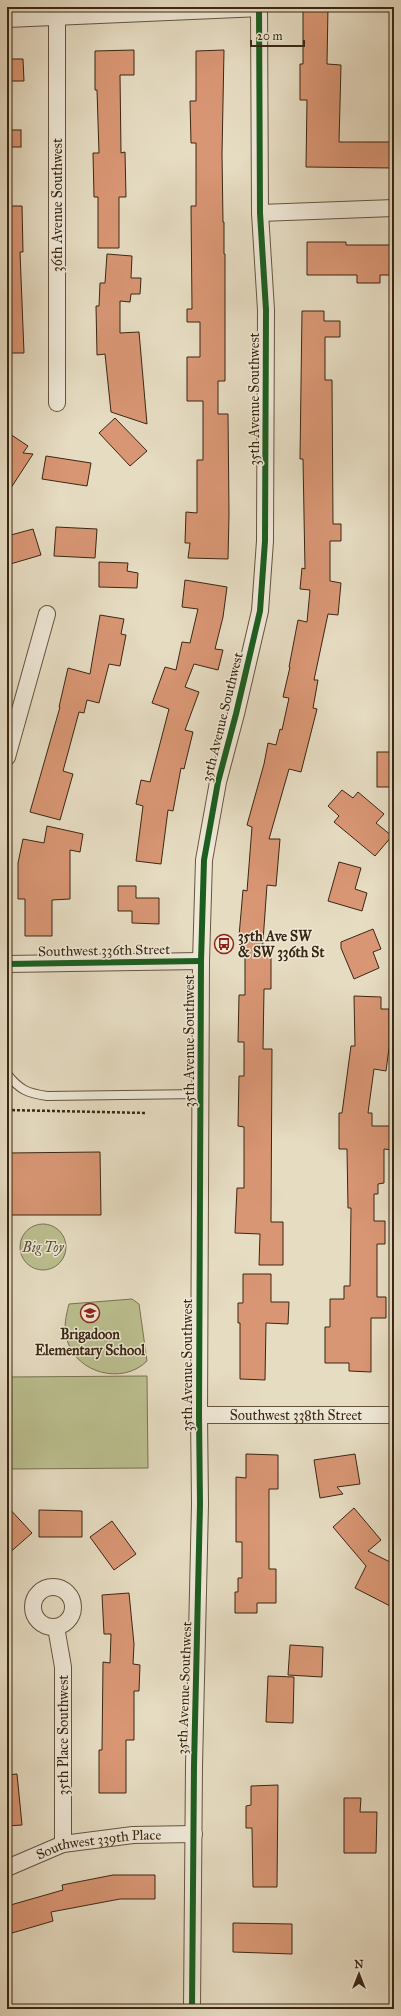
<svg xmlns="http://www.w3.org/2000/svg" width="401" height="2016" viewBox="0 0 401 2016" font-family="'IM FELL Great Primer',serif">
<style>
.green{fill:#bbbf8f;stroke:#7a7351}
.building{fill:#d99674;stroke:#3a2713}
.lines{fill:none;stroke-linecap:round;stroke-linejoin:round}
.service-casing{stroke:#65543f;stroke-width:10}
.minor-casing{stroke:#65543f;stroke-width:18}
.path{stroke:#3a2713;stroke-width:2.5;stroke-dasharray:3 2;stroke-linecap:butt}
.service{stroke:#efe8d7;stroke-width:8}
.minor{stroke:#efe8d7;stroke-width:16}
.cycleway-casing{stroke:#efe8d7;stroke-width:8}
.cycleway{stroke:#1b5e20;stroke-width:6}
.labels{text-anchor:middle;stroke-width:3;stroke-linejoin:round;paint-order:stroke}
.street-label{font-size:14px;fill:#3a2713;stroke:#efe8d7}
.poi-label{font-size:14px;font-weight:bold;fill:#3a2713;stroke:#efe8d7;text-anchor:start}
.park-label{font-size:14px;font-style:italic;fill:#5a4d32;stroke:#efe8d7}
</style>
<rect width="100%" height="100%" fill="#e6dcc2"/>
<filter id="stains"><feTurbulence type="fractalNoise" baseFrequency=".005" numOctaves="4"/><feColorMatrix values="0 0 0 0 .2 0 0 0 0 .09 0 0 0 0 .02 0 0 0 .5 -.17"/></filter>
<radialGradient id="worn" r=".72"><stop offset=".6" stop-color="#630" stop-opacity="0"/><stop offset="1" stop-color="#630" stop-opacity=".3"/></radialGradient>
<g class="green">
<circle cx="43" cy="1247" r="23"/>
<path d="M132 1299 139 1304 147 1361C123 1385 77 1374 67 1340 63 1328 66 1316 69 1304Z"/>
<polygon points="147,1376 148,1468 7,1469 7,1377"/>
</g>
<g class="building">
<polygon points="303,7 328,7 327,64 341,65 339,142 394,142 394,168 306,167 307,100 300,100 300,64 303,64"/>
<polygon points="134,50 134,75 120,75 121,153 125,152 126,197 119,197 119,248 98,248 98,197 94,197 93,153 99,153 97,90 95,90 95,51"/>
<polygon points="224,50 222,154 223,222 224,222 224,254 225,254 225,381 218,381 218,414 228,414 229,514 228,559 188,558 190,543 185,543 186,512 197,513 197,460 203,460 203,401 187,401 187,357 200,357 200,322 187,322 187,309 192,309 191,206 196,206 196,143 191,143 190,101 196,101 196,51"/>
<polygon points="7,59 23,59 24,81 7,81"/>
<rect x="7" y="130" width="14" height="17"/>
<polygon points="7,206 22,206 23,252 20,252 24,353 7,353"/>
<polygon points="307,242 346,242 346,245 394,245 394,275 380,275 380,283 357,283 357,275 307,275"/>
<polygon points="107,254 132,256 131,278 141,278 140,294 131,294 130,302 120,301 120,333 139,332 147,424 111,412 105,354 97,355 96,306 99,306 100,283 105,283"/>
<polygon points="302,311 324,311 324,321 340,321 340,337 325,337 325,380 332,380 333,524 341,524 341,541 330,541 330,581 341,583 338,615 328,614 314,680 318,680 313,708 317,709 301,772 289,769 269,839 280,839 276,886 267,885 262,955 271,955 271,989 264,989 263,1049 272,1049 271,1222 283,1222 283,1265 259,1265 260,1234 235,1233 237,1188 244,1188 244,1127 238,1126 239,1076 244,1076 244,1042 238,1042 239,995 245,995 245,937 239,936 243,890 247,891 252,827 247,825 264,764 268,743 276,745 280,729 282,730 289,698 283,697 290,667 289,667 298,620 307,622 310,590 300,589 302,568 305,569 303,459 300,459"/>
<polygon points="115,418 147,451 130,466 99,433"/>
<polygon points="7,432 28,446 23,453 33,454 7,494"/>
<polygon points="46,456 91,463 87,486 42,479"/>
<polygon points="56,527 97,529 95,558 54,556"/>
<polygon points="33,529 41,555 7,565 7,536"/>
<polygon points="99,562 128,563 127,571 138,573 137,588 99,587"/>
<polygon points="185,580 227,587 223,617 215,649 223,650 218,670 194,664 185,687 199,692 185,730 193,732 184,769 181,768 173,811 168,810 161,864 136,861 143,806 136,804 141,780 150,782 169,709 152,703 165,667 176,670 182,642 190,643 198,609 182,607"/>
<polygon points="100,615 124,619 121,634 126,635 120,666 109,664 99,703 87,700 84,713 79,712 63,771 73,774 60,820 30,812 60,707 59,707 68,668 90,674"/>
<rect x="377" y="752" width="17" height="35"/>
<polygon points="342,790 353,798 358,792 384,814 376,823 392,836 375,856 334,822 339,816 328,806"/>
<polygon points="47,826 83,834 80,852 70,850 70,899 52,900 52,936 25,936 25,899 18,899 18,863 23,839 44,843"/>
<polygon points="339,862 361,868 355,889 367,893 362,911 328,901"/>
<polygon points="118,886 136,886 136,898 159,898 159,924 132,923 132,911 118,911"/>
<polygon points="373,929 381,949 373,952 379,968 354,979 341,948 341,942"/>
<polygon points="354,996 381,997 381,1009 389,1009 389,1048 386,1071 374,1069 368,1113 372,1113 372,1126 393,1126 393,1150 384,1149 384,1183 378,1184 378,1194 374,1194 374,1221 385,1221 385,1244 377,1244 377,1297 386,1297 386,1318 371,1318 371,1372 349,1371 349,1363 325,1363 325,1327 330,1327 330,1299 344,1299 344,1286 350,1286 351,1208 348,1208 347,1149 339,1149 339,1113 342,1113 351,1046 355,1046"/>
<polygon points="100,1152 101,1215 7,1215 7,1153"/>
<polygon points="243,1274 271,1274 271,1302 289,1302 288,1324 266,1323 265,1380 240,1379 240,1323 238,1323 238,1303 243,1303"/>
<polygon points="246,1454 278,1455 278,1489 269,1489 269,1569 276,1569 276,1603 257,1603 257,1613 235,1613 235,1592 238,1592 238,1578 242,1578 242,1542 236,1542 236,1477 246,1478"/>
<polygon points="355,1454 360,1484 337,1487 343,1494 320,1498 314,1460"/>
<polygon points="7,1506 32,1533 7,1555"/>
<polygon points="354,1508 381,1540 368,1551 394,1564 394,1608 355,1588 366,1566 333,1527"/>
<polygon points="39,1510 82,1511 82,1537 39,1537"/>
<polygon points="112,1521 136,1554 114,1570 90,1537"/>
<polygon points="129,1593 134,1644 133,1664 140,1665 139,1691 134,1691 134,1740 126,1740 126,1793 99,1793 99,1750 102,1750 103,1662 110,1663 111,1634 104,1634 102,1595"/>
<polygon points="290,1645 323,1647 322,1677 288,1675"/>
<polygon points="268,1676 294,1677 293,1723 266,1722"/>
<polygon points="17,1774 22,1825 7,1826 7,1775"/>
<polygon points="278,1785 277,1887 253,1887 252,1828 246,1828 246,1806 251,1805 251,1786"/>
<polygon points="344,1798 361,1798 360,1812 377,1812 376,1853 344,1853"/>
<polygon points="113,1875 155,1875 155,1899 120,1899 51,1912 53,1921 12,1933 7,1916 7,1906 63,1890 62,1885"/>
<polygon points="233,1923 292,1924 292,1954 233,1952"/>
</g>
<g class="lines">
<defs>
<path id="service" d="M7 1074C20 1090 27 1093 47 1096L201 1094"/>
<g id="minor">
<polyline points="57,7 57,403"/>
<polyline points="7,19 259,8"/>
<polyline points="260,213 394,208"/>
<polyline points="7,757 47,614"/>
<polyline points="7,964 201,961"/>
<path id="s1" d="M199 1415H394"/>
<circle cx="53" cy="1607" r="20"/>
<polyline points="56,1627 63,1667 63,1844"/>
<path id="s2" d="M7 1868 63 1844 133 1835 194 1834"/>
<polyline points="192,2009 194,1766 200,1504 199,1415 201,961 204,860 218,782 236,714 260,611 265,541 266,310 260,213 259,7"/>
</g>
</defs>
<use href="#service" class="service-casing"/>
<use href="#minor" class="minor-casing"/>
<polyline class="path" points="7,1110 147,1113"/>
<use href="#service" class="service"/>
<use href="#minor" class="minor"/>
<defs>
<g id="cycleway">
<polyline points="7,964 201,961"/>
<polyline points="192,2009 194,1766 200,1504 199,1415 201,961 204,860 218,782 236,714 260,611 265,541 266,310 260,213 259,7"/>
</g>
</defs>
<use href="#cycleway" class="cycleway-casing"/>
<use href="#cycleway" class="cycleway"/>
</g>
<defs>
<symbol id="bus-ring" viewBox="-11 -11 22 22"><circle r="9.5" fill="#efe8d7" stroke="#8f2418" stroke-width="1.5"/><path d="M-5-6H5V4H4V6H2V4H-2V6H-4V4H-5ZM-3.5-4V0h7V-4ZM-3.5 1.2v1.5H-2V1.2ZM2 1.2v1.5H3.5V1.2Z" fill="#8f2418"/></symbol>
<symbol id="school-ring" viewBox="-11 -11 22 22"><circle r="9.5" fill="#efe8d7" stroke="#8f2418" stroke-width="1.5"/><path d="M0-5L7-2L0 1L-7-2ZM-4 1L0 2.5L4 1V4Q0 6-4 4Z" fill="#8f2418"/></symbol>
</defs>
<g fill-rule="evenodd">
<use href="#bus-ring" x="213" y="933" width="22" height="22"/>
<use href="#school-ring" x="79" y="1302" width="22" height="22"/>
</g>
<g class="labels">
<g class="street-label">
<text transform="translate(57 205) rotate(-90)" y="5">36th Avenue Southwest</text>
<text transform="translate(254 399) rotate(-90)" y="5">35th Avenue Southwest</text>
<text transform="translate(222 717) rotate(-76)" y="5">35th Avenue Southwest</text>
<text transform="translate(104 950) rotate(-1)" y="5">Southwest 336th Street</text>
<text transform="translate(189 1041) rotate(-90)" y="5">35th Avenue Southwest</text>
<text transform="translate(187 1365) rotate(-90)" y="5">35th Avenue Southwest</text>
<text dy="5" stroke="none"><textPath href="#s1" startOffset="97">Southwest 338th Street</textPath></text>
<text transform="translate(184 1688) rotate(-88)" y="5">35th Avenue Southwest</text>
<text transform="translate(63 1735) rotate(-90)" y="5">35th Place Southwest</text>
<text dy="5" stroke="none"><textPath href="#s2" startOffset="96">Southwest 339th Place</textPath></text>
</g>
<g class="poi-label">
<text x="238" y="941">35th Ave SW<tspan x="238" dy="16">&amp; SW 336th St</tspan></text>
<text x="90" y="1339" text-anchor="middle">Brigadoon<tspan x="90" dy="16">Elementary School</tspan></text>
</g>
<g class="park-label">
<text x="43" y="1252">Big Toy</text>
</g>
</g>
<rect width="401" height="2016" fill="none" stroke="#e6dcc2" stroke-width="24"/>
<rect x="8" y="8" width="385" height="2000" fill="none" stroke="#3a2713" stroke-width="2"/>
<rect x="12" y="12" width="377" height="1992" fill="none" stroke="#3a2713"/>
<g transform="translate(359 1974)" stroke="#efe8d7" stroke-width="3" paint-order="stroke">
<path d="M0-3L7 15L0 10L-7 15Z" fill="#3a2713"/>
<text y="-6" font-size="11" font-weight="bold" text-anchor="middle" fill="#3a2713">N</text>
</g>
<path d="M251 40v6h53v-6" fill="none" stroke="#3a2713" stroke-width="2"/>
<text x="257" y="40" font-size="12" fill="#3a2713" stroke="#efe8d7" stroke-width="3" paint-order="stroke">20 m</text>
<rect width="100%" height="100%" filter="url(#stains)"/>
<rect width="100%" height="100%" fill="url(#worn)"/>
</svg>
